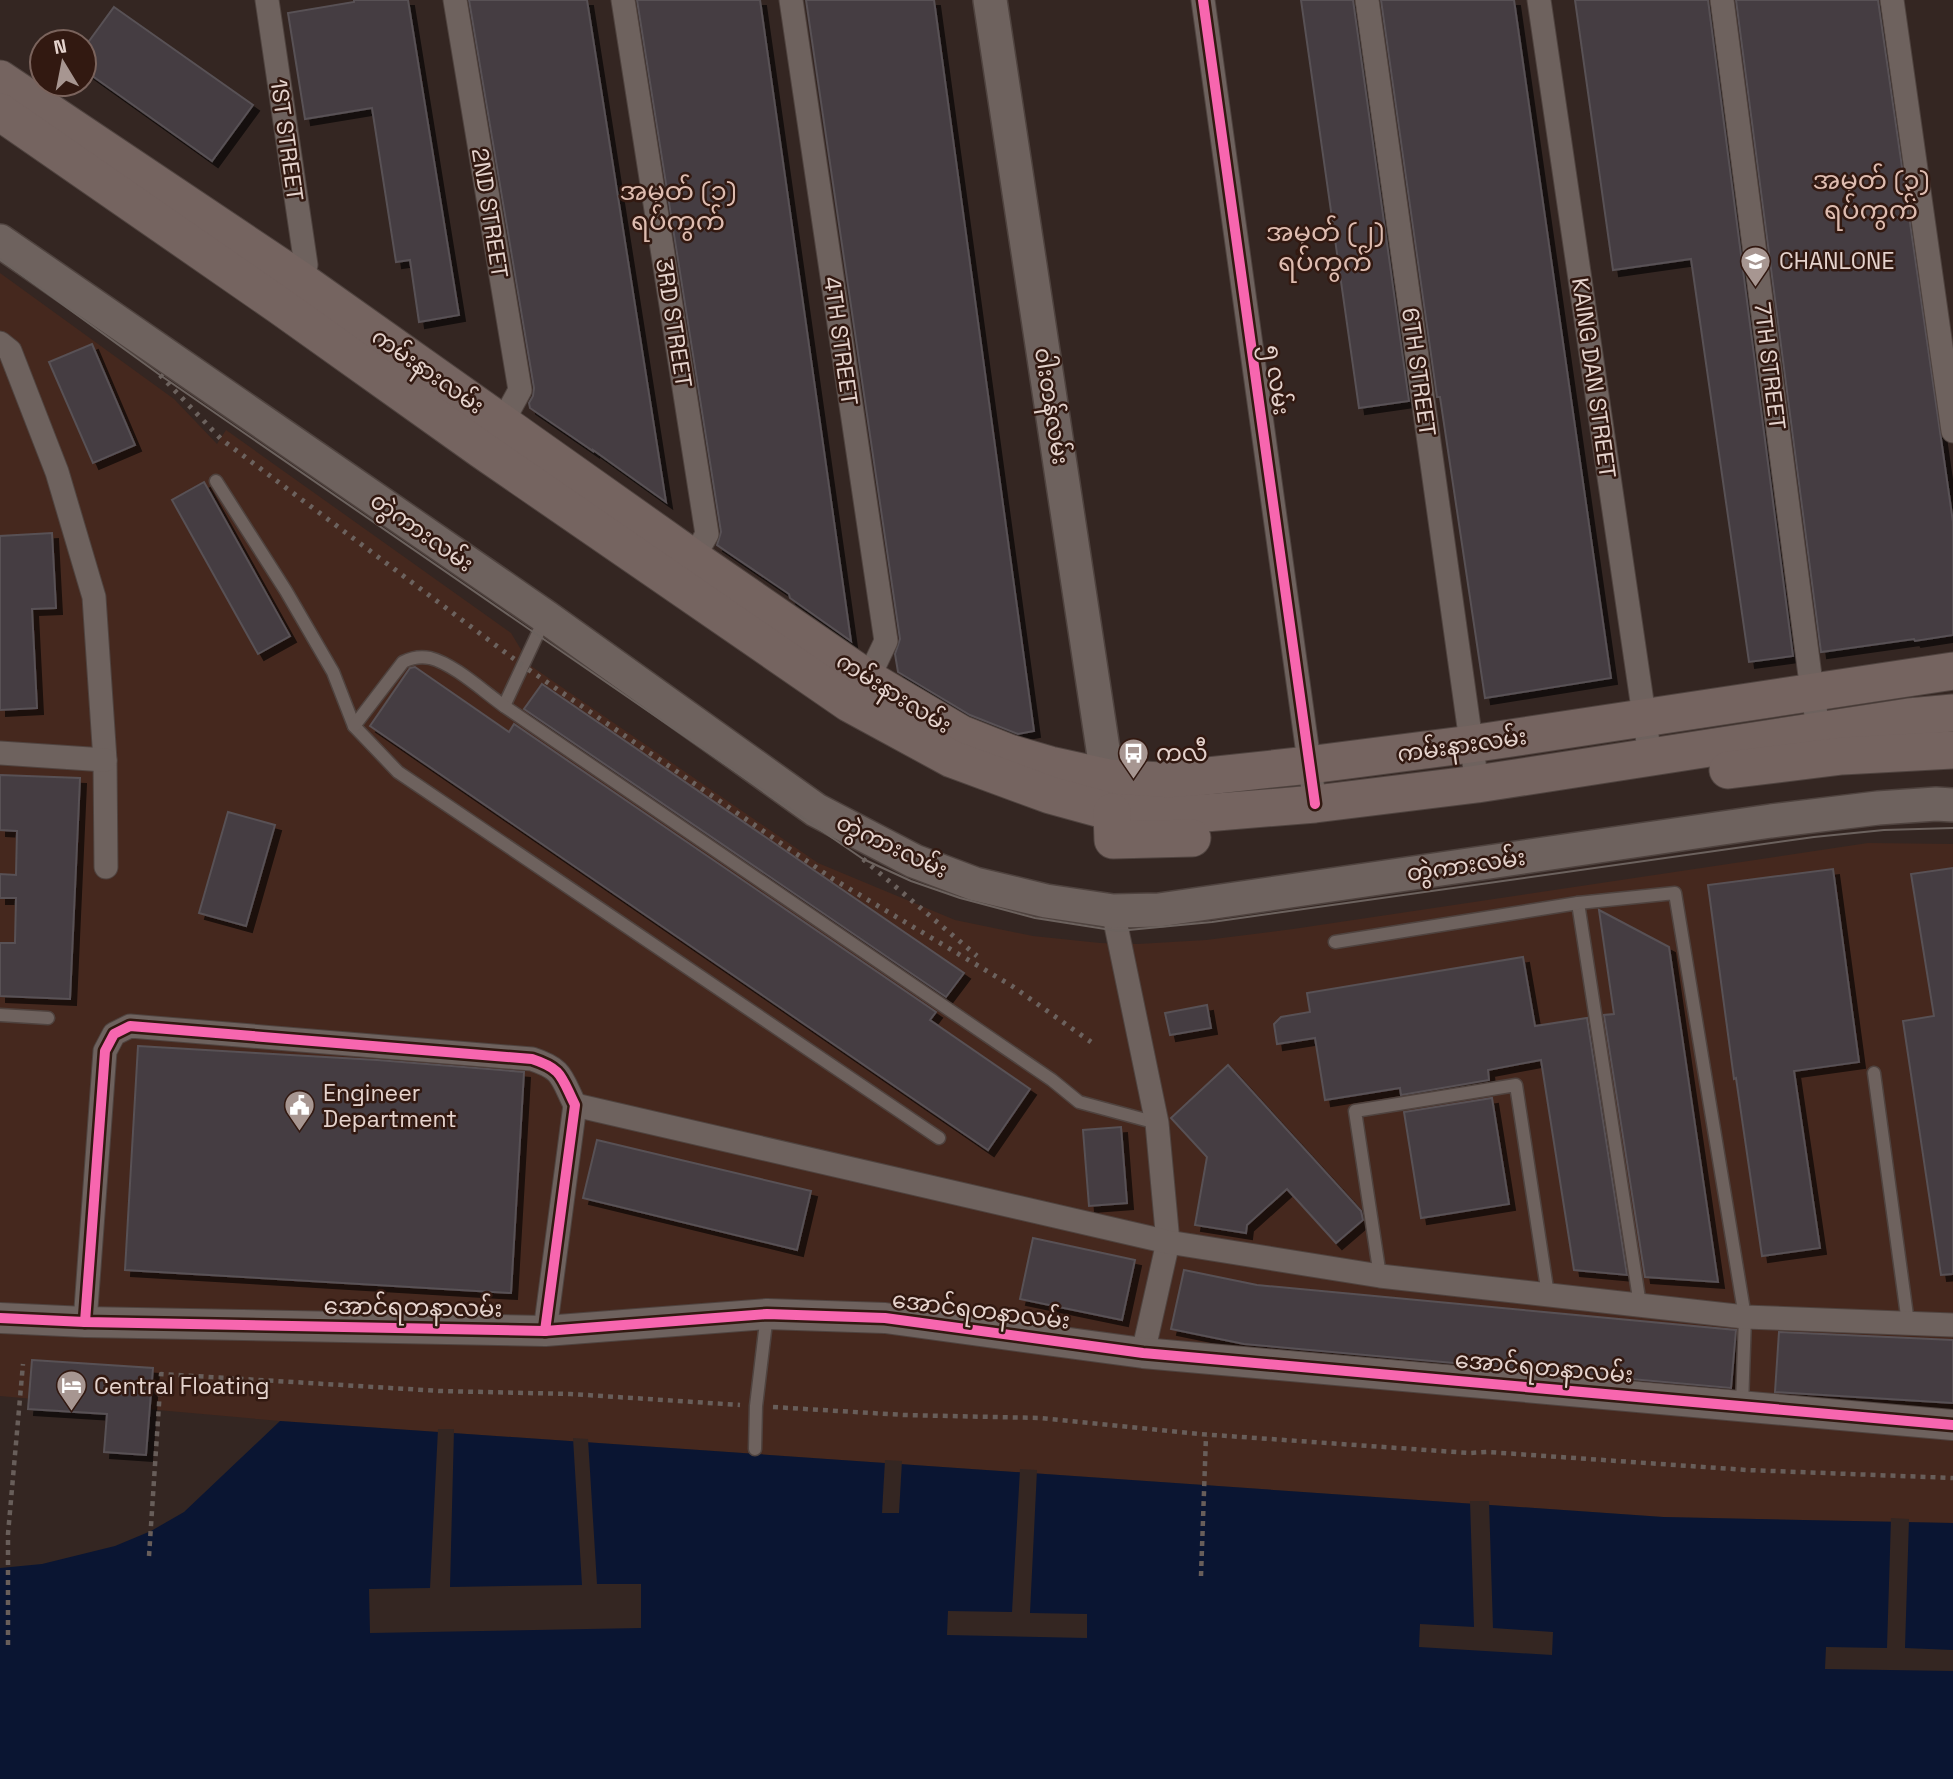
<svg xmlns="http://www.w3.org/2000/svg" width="1953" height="1779" viewBox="0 0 1953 1779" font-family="'Space Grotesk','Noto Sans Myanmar',sans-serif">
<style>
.built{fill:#45281e}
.water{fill:#0a1532}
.pier{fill:#342622}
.building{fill:#443d42;stroke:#585155;stroke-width:2;filter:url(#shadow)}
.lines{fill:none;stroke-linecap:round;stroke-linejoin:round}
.service-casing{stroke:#4f433f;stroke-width:15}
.minor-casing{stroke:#4f433f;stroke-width:25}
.tertiary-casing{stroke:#4f433f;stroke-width:32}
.secondary-casing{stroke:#4f433f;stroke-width:36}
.primary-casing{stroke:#4f433f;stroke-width:39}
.path{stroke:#685e5a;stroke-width:4.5;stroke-dasharray:5 5;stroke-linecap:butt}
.service{stroke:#6e625e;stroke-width:12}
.minor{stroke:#6e625e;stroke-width:23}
.tertiary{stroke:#6e625e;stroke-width:30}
.secondary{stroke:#6e625e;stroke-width:33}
.primary{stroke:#756460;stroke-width:37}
.tram{stroke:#6c625e;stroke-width:2}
.rail{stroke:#6c625e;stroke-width:5;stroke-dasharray:3.5 7;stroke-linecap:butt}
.cycleway-casing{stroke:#321911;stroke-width:15}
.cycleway{stroke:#f766af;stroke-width:10}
.labels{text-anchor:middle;stroke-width:5;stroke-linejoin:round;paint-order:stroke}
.street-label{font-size:23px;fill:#e5d3cd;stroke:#321911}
.poi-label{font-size:23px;fill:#e5d3cd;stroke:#321911;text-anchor:start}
.quarter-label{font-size:26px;fill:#debcb0;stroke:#321911}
</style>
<defs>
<filter id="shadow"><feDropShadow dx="6" dy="6" stdDeviation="0" flood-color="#0009"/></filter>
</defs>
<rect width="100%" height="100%" fill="#342622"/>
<polygon class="built" points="0,273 174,399 217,444 226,430 511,633 531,666 818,863 955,920 1033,936 1100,943 1138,944 1206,940 1293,929 1868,843 1953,844 1953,1523 1663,1517 280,1421 0,1396"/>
<polygon class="water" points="280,1421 1663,1517 1953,1523 1953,1779 0,1779 0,1568 42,1564 115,1546 151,1531 184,1512"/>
<g class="pier">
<polygon points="438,1429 454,1429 450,1587 582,1585 573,1438 588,1439 597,1584 641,1584 641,1628 370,1633 369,1589 430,1588"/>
<polygon points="885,1460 902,1461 899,1513 882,1513"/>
<polygon points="1020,1469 1037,1470 1030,1613 1087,1614 1087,1638 947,1635 948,1611 1012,1612"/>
<polygon points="1470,1501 1489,1501 1493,1628 1553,1632 1552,1655 1419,1647 1420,1624 1474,1627"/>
<polygon points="1891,1518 1909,1519 1905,1648 1953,1650 1953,1671 1825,1669 1826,1647 1887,1648"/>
</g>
<g class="building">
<polygon points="354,0 408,0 459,315 419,322 410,260 396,262 372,108 305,119 288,13 354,2"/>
<polygon points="469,0 587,0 666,502 593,450 593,451 530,408 529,403 533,396 534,388"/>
<polygon points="637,0 760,0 851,641 790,598 789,594 717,545 721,532"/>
<polygon points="806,0 934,0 1034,731 1018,734 970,715 898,672 895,654 900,639"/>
<polygon points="1301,0 1353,0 1409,401 1359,408"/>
<polygon points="1381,0 1514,0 1611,678 1485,698 1440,397 1437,397"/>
<polygon points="1575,0 1708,0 1793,656 1749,662 1691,259 1613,270"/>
<polygon points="1736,0 1878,0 1953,522 1953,635 1915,641 1914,639 1821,652"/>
<polygon points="114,7 253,105 212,161 84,70 84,48"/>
<polygon points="92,344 135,445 93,463 49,362"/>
<polygon points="204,482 290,636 258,654 172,500"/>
<polygon points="52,533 56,608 32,609 37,708 0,710 0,536"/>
<polygon points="415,667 509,732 514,724 936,1012 930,1020 1030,1089 988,1150 370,726 410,668"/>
<polygon points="542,684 964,973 946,997 524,709"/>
<polygon points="0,775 80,778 70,999 0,996 0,943 15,943 16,898 0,898 0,874 16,875 17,831 0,830"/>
<polygon points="228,812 275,825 246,926 199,913"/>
<polygon points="1953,868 1953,1274 1941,1275 1903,1021 1934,1016 1911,874"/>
<polygon points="1833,869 1859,1062 1794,1071 1820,1248 1762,1256 1736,1078 1734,1079 1708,885"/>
<polygon points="1599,910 1669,947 1718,1282 1645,1277 1604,1015 1614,1014"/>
<polygon points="1523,957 1535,1026 1587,1018 1627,1275 1574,1270 1541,1060 1488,1070 1489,1080 1401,1095 1400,1088 1325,1100 1315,1038 1277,1044 1274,1024 1281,1017 1310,1012 1307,993"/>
<polygon points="1207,1005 1211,1028 1170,1035 1165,1013"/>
<polygon points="138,1046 377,1060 524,1072 511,1293 125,1270"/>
<polygon points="1228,1065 1361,1211 1363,1220 1336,1243 1287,1189 1247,1225 1246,1233 1195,1225 1207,1157 1171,1118"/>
<polygon points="1492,1098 1509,1204 1421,1218 1404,1112"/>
<polygon points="1121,1127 1127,1203 1089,1206 1083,1130"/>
<polygon points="597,1140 811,1191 797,1250 583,1198"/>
<polygon points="1033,1238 1135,1260 1122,1320 1020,1299"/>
<polygon points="1184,1270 1257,1285 1736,1330 1731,1388 1244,1344 1171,1329"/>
<polygon points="1779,1332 1953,1340 1953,1403 1775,1392"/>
<polygon points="32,1360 153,1368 146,1455 104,1452 107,1414 28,1409"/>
</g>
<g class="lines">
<defs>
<g id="service">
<polyline points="216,481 286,591 333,672 354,726 398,772 939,1138"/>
<polyline points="504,706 545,618"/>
<path d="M354 726 403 662C411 658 420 656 430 658 454 664 483 691 504 706L1052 1080 1079 1102 1157 1123"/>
<polyline points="1578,903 1640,1305"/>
<polyline points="1335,942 1578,903 1675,893 1745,1317 1742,1405"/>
<polyline points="0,1015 48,1018"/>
<polyline points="1874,1073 1908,1323"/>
<polyline points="1380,1276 1355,1111 1516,1085 1548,1295"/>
<polyline points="755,1449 756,1406 767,1314"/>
</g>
<g id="minor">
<polyline points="267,0 306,265 300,280 294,288"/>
<polyline points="455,0 520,390 502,423 494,433"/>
<polyline points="623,0 707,534 688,567"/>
<polyline points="791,0 886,641 868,679 862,687"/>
<polyline points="1203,0 1315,804"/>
<polyline points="1367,0 1477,784"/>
<polyline points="1539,0 1650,756"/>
<polyline points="1722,0 1812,691 1819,732"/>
<polyline points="1892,0 1953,431"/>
<polyline points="0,343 10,351 57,472 94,597 105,760 106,867"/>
<polyline points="0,753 105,760"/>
<polyline points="1113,911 1157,1123 1168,1242 1143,1353"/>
<polyline points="575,1105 1168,1242 1380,1276 1745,1317 1953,1325"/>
<path d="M85 1322 105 1051 114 1034 130 1026 532 1059C563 1069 561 1077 575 1105L545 1331"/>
</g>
<polyline id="tertiary" points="0,1318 85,1322 545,1331 767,1314 885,1318 1143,1353 1953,1425"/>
<g id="secondary">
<polyline points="990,0 1111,802"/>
<polyline points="0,241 546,617 816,810 914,861 975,884 1046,901 1113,911 1159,910 1771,821 1878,808 1936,804 1953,805"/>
</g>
<g id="primary">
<polyline points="0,79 300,280 694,559 868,679 961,734 1009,753 1050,765 1109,778 1161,781 1309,765 1471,744 1953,671"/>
<polyline points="0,112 280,306 482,450 849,703 952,759 1050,795 1112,812 1169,816 1315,804 1477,784 1909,717 1953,713"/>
<polyline points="1728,770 1842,756 1953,750"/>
<polyline points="1112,812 1113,840 1192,838"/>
</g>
</defs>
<use href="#service" class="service-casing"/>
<use href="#minor" class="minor-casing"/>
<use href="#tertiary" class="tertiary-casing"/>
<use href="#secondary" class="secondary-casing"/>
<use href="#primary" class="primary-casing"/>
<g class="path">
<polyline points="773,1407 904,1415 1040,1418 1199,1434 1469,1453 1488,1452 1747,1470 1953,1478"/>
<polyline points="149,1556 161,1374 440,1391 571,1394 740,1405"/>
<polyline points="1201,1576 1206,1436"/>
<polyline points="8,1645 8,1534 23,1364"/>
</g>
<use href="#service" class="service"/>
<use href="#minor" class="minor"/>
<use href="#tertiary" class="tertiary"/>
<use href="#secondary" class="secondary"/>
<use href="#primary" class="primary"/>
<polyline class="tram" points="0,259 160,375 863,859 911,881 960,898 1035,918 1118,931 1212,922 1814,837 1884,830 1953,828"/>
<g class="rail">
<polyline points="160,375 221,439 522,665 833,879 1012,986 1091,1042"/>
<polyline points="863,859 977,956"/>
</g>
<defs>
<g id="cycleway">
<polyline points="1203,0 1315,804"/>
<polyline points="0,1318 85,1322 545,1331 767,1314 885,1318 1143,1353 1953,1425"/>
<path d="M85 1322 105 1051 114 1034 130 1026 532 1059C563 1069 561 1077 575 1105L545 1331"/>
</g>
</defs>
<use href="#cycleway" class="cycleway-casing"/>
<use href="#cycleway" class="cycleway"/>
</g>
<defs>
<symbol id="school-pin" viewBox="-11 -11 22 30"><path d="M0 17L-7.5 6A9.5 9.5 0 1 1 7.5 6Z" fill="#a79691" stroke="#321911"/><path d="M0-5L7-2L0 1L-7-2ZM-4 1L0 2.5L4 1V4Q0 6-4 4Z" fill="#fff"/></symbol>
<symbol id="bus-pin" viewBox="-11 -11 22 30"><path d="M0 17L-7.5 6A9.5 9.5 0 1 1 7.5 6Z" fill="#a79691" stroke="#321911"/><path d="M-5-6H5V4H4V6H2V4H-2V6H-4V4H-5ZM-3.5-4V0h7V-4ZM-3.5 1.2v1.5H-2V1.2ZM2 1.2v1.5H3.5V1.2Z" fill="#fff"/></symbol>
<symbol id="civic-pin" viewBox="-11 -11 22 30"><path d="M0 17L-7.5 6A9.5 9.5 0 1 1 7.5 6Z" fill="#a79691" stroke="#321911"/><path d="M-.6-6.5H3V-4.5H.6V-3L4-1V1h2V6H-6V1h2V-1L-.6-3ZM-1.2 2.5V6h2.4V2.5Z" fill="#fff"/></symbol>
<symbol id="hotel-pin" viewBox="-11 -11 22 30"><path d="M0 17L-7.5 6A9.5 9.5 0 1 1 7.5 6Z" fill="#a79691" stroke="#321911"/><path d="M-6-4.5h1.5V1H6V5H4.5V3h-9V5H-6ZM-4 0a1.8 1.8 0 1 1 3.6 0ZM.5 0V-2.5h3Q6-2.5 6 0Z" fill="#fff"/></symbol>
</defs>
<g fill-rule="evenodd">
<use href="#school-pin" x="1738" y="244" width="35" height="47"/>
<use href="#bus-pin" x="1116" y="736" width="35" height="47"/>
<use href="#civic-pin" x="282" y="1088" width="35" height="47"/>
<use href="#hotel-pin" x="54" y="1368" width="35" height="47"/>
</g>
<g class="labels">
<g class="street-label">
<text transform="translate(287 140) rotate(82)" y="8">1ST STREET</text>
<text transform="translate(490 213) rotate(81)" y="8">2ND STREET</text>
<text transform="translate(674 323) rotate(81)" y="8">3RD STREET</text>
<text transform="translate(841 341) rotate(82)" y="8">4TH STREET</text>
<text transform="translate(1770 366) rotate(83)" y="8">7TH STREET</text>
<text transform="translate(428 371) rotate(35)" y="8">ကမ်းနားလမ်း</text>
<text transform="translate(1419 372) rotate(82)" y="8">6TH STREET</text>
<text transform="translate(1594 378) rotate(82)" y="8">KAING DAN STREET</text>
<text transform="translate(1277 380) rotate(82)" y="8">၅ လမ်း</text>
<text transform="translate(1052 406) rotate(81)" y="8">ဝါးတန်လမ်း</text>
<text transform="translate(422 532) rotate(35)" y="8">တွဲကားလမ်း</text>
<text transform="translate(894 693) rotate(32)" y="8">ကမ်းနားလမ်း</text>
<text transform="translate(1462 745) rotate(-8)" y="8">ကမ်းနားလမ်း</text>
<text transform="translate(892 846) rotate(25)" y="8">တွဲကားလမ်း</text>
<text transform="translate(1466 865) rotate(-8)" y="8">တွဲကားလမ်း</text>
<text transform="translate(413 1307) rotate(1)" y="8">အောင်ရတနာလမ်း</text>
<text transform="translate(981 1310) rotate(7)" y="8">အောင်ရတနာလမ်း</text>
<text transform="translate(1544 1367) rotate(5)" y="8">အောင်ရတနာလမ်း</text>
</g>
<g class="poi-label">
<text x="1779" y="269">CHANLONE</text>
<text x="1156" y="761">ကလီ</text>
<text x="323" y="1101">Engineer<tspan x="323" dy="26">Department</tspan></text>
<text x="94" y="1394">Central Floating</text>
</g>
<g class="quarter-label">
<text x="1871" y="189">အမှတ် (၃)<tspan x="1871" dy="30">ရပ်ကွက်</tspan></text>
<text x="678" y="200">အမှတ် (၁)<tspan x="678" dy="30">ရပ်ကွက်</tspan></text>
<text x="1325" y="241">အမှတ် (၂)<tspan x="1325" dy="30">ရပ်ကွက်</tspan></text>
</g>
</g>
<g transform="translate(63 63) rotate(350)"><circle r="33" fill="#321911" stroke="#7a635c" stroke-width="2"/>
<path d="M0-5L12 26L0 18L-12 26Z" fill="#a79691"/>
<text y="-10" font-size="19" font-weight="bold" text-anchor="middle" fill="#e5d3cd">N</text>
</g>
</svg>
